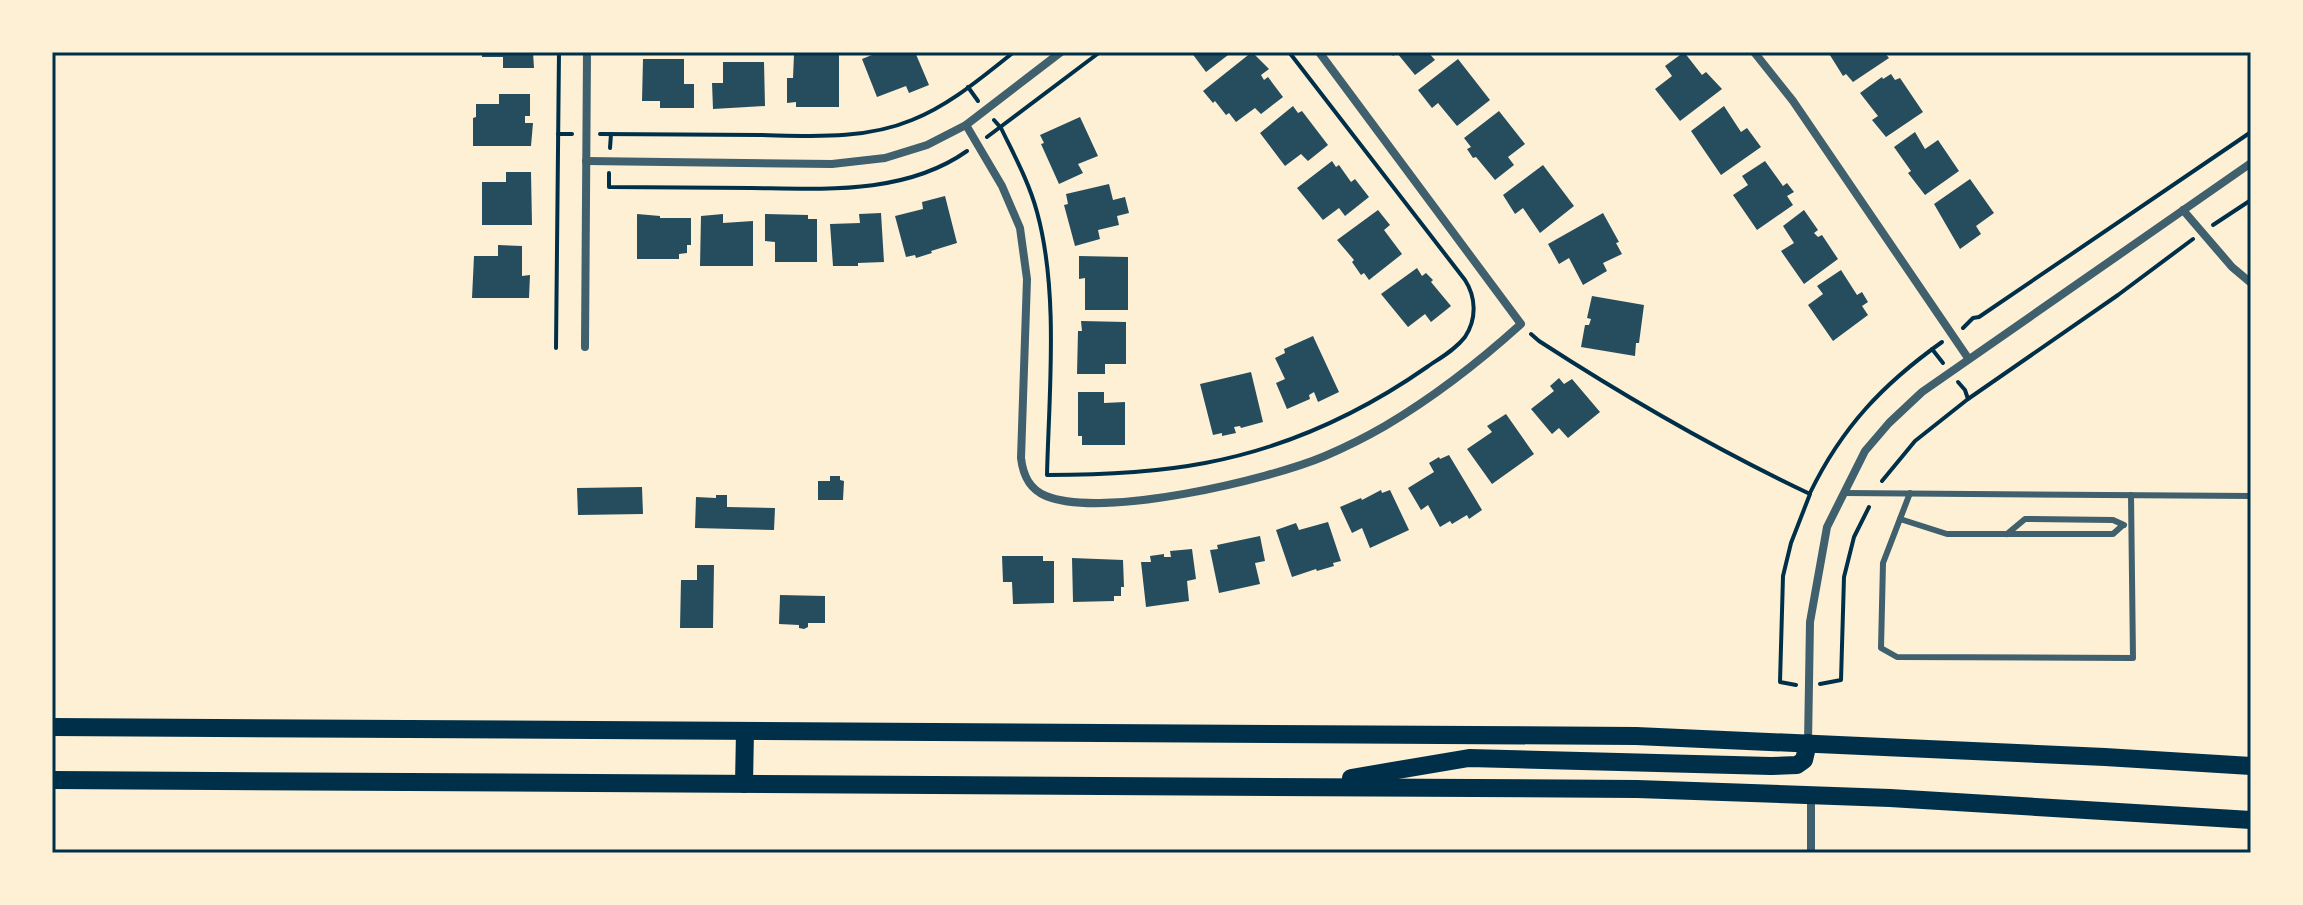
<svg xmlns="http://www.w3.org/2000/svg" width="2303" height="905" viewBox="0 0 2303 905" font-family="'Roboto Condensed',sans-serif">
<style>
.building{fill:#264d5e}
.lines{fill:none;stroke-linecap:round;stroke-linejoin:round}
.path{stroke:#003049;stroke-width:4}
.service{stroke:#3f606c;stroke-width:6}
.minor{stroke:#3f606c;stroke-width:8}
.trunk{stroke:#003049;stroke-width:18}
.neatline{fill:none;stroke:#003049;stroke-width:3}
</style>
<rect width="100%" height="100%" fill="#fdf0d5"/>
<g class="building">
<polygon points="482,52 533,52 534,68 503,68 503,57 482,57"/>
<polygon points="879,52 915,52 929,85 909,93 906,86 877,97 862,59"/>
<polygon points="1191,52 1232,52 1206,72"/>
<polygon points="1252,52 1269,69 1261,75 1264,80 1268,77 1283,97 1261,114 1255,108 1236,122 1229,113 1226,115 1215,101 1213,103 1203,91"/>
<polygon points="1390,52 1428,52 1435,60 1415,75 1397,53 1393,56"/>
<polygon points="1684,52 1702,75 1706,72 1722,89 1680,121 1655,89 1672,76 1665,66"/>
<polygon points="1828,52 1884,52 1889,58 1853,82 1846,74 1843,76"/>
<polygon points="794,54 839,55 839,107 796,107 796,102 787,103 787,78 793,78"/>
<polygon points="643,59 684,59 684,84 694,84 694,108 660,108 660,101 642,101"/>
<polygon points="1458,59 1490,100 1457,126 1438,103 1432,108 1418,90"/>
<polygon points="723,62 764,62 765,106 713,109 712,83 723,83"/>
<polygon points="1891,74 1895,80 1900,78 1923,112 1886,137 1872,120 1878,116 1860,93 1882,77 1883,79"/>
<polygon points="499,94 530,94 530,116 525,116 525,123 533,123 531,146 473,146 473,118 476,117 476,104 499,104"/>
<polygon points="1293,106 1298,113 1302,111 1328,145 1308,161 1301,154 1285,166 1260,133"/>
<polygon points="1724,106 1741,132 1747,128 1761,147 1721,175 1691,131"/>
<polygon points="1499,111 1525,144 1508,157 1514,165 1495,180 1476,157 1473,158 1467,149 1471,147 1464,138"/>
<polygon points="1080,117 1098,156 1078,164 1083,173 1059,184 1041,144 1044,143 1040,135"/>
<polygon points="1915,132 1925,149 1938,140 1959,171 1925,195 1908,173 1911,171 1894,147"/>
<polygon points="1332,161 1336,167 1339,165 1351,182 1355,179 1369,197 1345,216 1339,208 1323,220 1297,188"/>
<polygon points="1765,161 1783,186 1787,183 1794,192 1787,196 1793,205 1757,230 1733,195 1748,185 1742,176"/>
<polygon points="1543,165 1574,206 1540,233 1523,208 1515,214 1503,195"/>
<polygon points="506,172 531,172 532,225 482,225 482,182 506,182"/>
<polygon points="1970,179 1994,213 1976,226 1981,234 1960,249 1934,204"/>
<polygon points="1109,184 1113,200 1125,197 1129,213 1117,216 1119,225 1098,230 1100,239 1075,246 1064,205 1068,204 1066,194"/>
<polygon points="945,196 957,243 931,251 932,253 916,258 915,255 906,257 895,216 923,209 922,202"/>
<polygon points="1378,210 1390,225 1384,230 1402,254 1369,280 1364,273 1361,275 1352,262 1354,260 1337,240"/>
<polygon points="1804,210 1818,230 1814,233 1818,237 1822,235 1838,259 1804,284 1781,251 1794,243 1783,226"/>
<polygon points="881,213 884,262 858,263 858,266 833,266 830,224 860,223 859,214"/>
<polygon points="1603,213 1619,242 1616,243 1622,254 1603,263 1607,271 1583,285 1569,258 1559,264 1548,244"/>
<polygon points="637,214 660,216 660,218 691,218 691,245 687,245 687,253 679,254 679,259 637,259"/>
<polygon points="723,214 723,223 753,221 753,266 700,266 701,216"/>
<polygon points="765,214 808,215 808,219 817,219 817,262 775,262 775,242 765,241"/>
<polygon points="498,245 522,246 522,276 530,275 529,298 472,298 474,256 498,256"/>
<polygon points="1079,256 1128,257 1128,310 1085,310 1085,278 1079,279"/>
<polygon points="1417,268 1422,276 1426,273 1433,280 1431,282 1451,306 1431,322 1425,314 1408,327 1381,294"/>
<polygon points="1841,270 1857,295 1862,292 1868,302 1862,306 1868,315 1833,341 1808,305 1823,294 1817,286"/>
<polygon points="1592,296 1644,305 1639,343 1636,343 1635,356 1581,347 1585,325 1589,325 1591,319 1587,318"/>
<polygon points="1081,321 1126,322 1126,364 1105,364 1105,374 1077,374 1078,331 1082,331"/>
<polygon points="1313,336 1339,392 1318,402 1314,392 1309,395 1310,399 1287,409 1276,383 1285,379 1275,358 1285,353 1284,349"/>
<polygon points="1251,372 1263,422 1241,428 1240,426 1234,427 1236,433 1222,436 1222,433 1213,435 1200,384"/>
<polygon points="1559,378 1564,384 1572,379 1600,412 1568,438 1559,428 1552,434 1531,409 1554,391 1550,386"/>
<polygon points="1078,392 1104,392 1104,403 1125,402 1125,445 1082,445 1082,436 1078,436"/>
<polygon points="1506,414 1534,454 1492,484 1467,449 1492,432 1487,426"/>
<polygon points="1449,455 1482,510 1469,519 1467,515 1452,524 1450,521 1440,527 1428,505 1421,510 1408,488 1434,472 1429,463 1439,457 1440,459"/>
<polygon points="830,476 840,476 840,480 844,481 843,500 818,500 818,481 830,481"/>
<polygon points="642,487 643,514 578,515 577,488"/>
<polygon points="1381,490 1382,493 1390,490 1409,530 1370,548 1362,528 1352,533 1340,507 1361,498 1362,500"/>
<polygon points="716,495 727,495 727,507 775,508 774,530 695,528 696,497 716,498"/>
<polygon points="1328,522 1341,561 1333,563 1334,566 1317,571 1316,569 1292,577 1276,530 1296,523 1299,530"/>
<polygon points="1260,536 1265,561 1255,563 1260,584 1219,593 1210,550 1218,549 1217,545"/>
<polygon points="1192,549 1196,579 1187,581 1189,601 1146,607 1141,562 1151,562 1150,556 1164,554 1164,557 1171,557 1170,551"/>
<polygon points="1002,556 1043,556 1043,561 1054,561 1054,603 1013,604 1012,582 1003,582"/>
<polygon points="1072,558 1123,560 1124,587 1121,587 1121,596 1114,596 1114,601 1073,602"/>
<polygon points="697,565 714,565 713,628 680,628 681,580 697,580"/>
<polygon points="780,595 825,596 825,623 808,623 808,627 804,629 799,628 799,625 779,624"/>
</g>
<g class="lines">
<g class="path">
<polyline points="968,87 978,101"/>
<path d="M994 120 1001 128C1014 155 1029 182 1037 212 1059 292 1049 392 1047 475 1100 475 1153 473 1205 463 1285 448 1361 413 1427 367 1440 358 1455 350 1465 337 1477 319 1476 297 1465 280L1289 52"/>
<polyline points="558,134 572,134"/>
<path d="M600 134C654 134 707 135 760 135 811 136 864 140 912 120 950 105 982 77 1014 52"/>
<polyline points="987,137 1100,52"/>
<polyline points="610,148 611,134"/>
<path d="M609 173V187C656 187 704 188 751 188 823 189 905 195 967 151"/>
<polyline points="2213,225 2251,200"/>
<polyline points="1963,328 1973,318 1979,317 2251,132"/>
<path d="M1531 334 1539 341C1627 398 1715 449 1810 494L1791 543 1783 576 1780 682 1796 685"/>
<polyline points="556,348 559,52"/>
<polyline points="1932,349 1943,363"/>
<polyline points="1958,382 1965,390 1968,399"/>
<polyline points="1882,481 1915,441 1968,399 2118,295 2193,239"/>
<path d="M1810 493C1842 427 1883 384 1942 342"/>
<polyline points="1820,684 1841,680 1844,577 1854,537 1869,507"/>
</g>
<g class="service">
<polyline points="1844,493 2251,496"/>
<polyline points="1910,493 1883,563 1881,648 1897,657 2133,658 2131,495"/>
<polyline points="1900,519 1947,534 2113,534 2123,525"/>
<polyline points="2007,534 2025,519 2113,520 2124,525"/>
</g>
<g class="minor">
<polyline points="1754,52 1793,101 1968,358"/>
<path d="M966 125 1002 186 1020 228 1027 279 1021 458C1023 475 1029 489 1046 496 1103 519 1268 480 1325 456 1346 447 1366 437 1385 426 1434 397 1479 362 1521 324L1319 52"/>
<polyline points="586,161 832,164 885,158 927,145 966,125 1061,52"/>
<polyline points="2183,210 2232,267 2251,283"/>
<polyline points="585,347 587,52"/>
<polyline points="1808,743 1810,622 1827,527 1865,451 1889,423 1922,392 2251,163"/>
<polyline points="1811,853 1811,795"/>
</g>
<g class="trunk">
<polyline points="52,727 1636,736 2105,757 2251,766"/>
<polyline points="1351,778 1469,758 1771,766 1797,765 1804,760 1808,743"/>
<polyline points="52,780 1637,789 1890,798 2251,820"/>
<polyline points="744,784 745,731"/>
</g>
</g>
<rect width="2303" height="905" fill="none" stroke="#fdf0d5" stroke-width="108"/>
<rect x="54" y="54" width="2195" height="797" class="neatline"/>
</svg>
